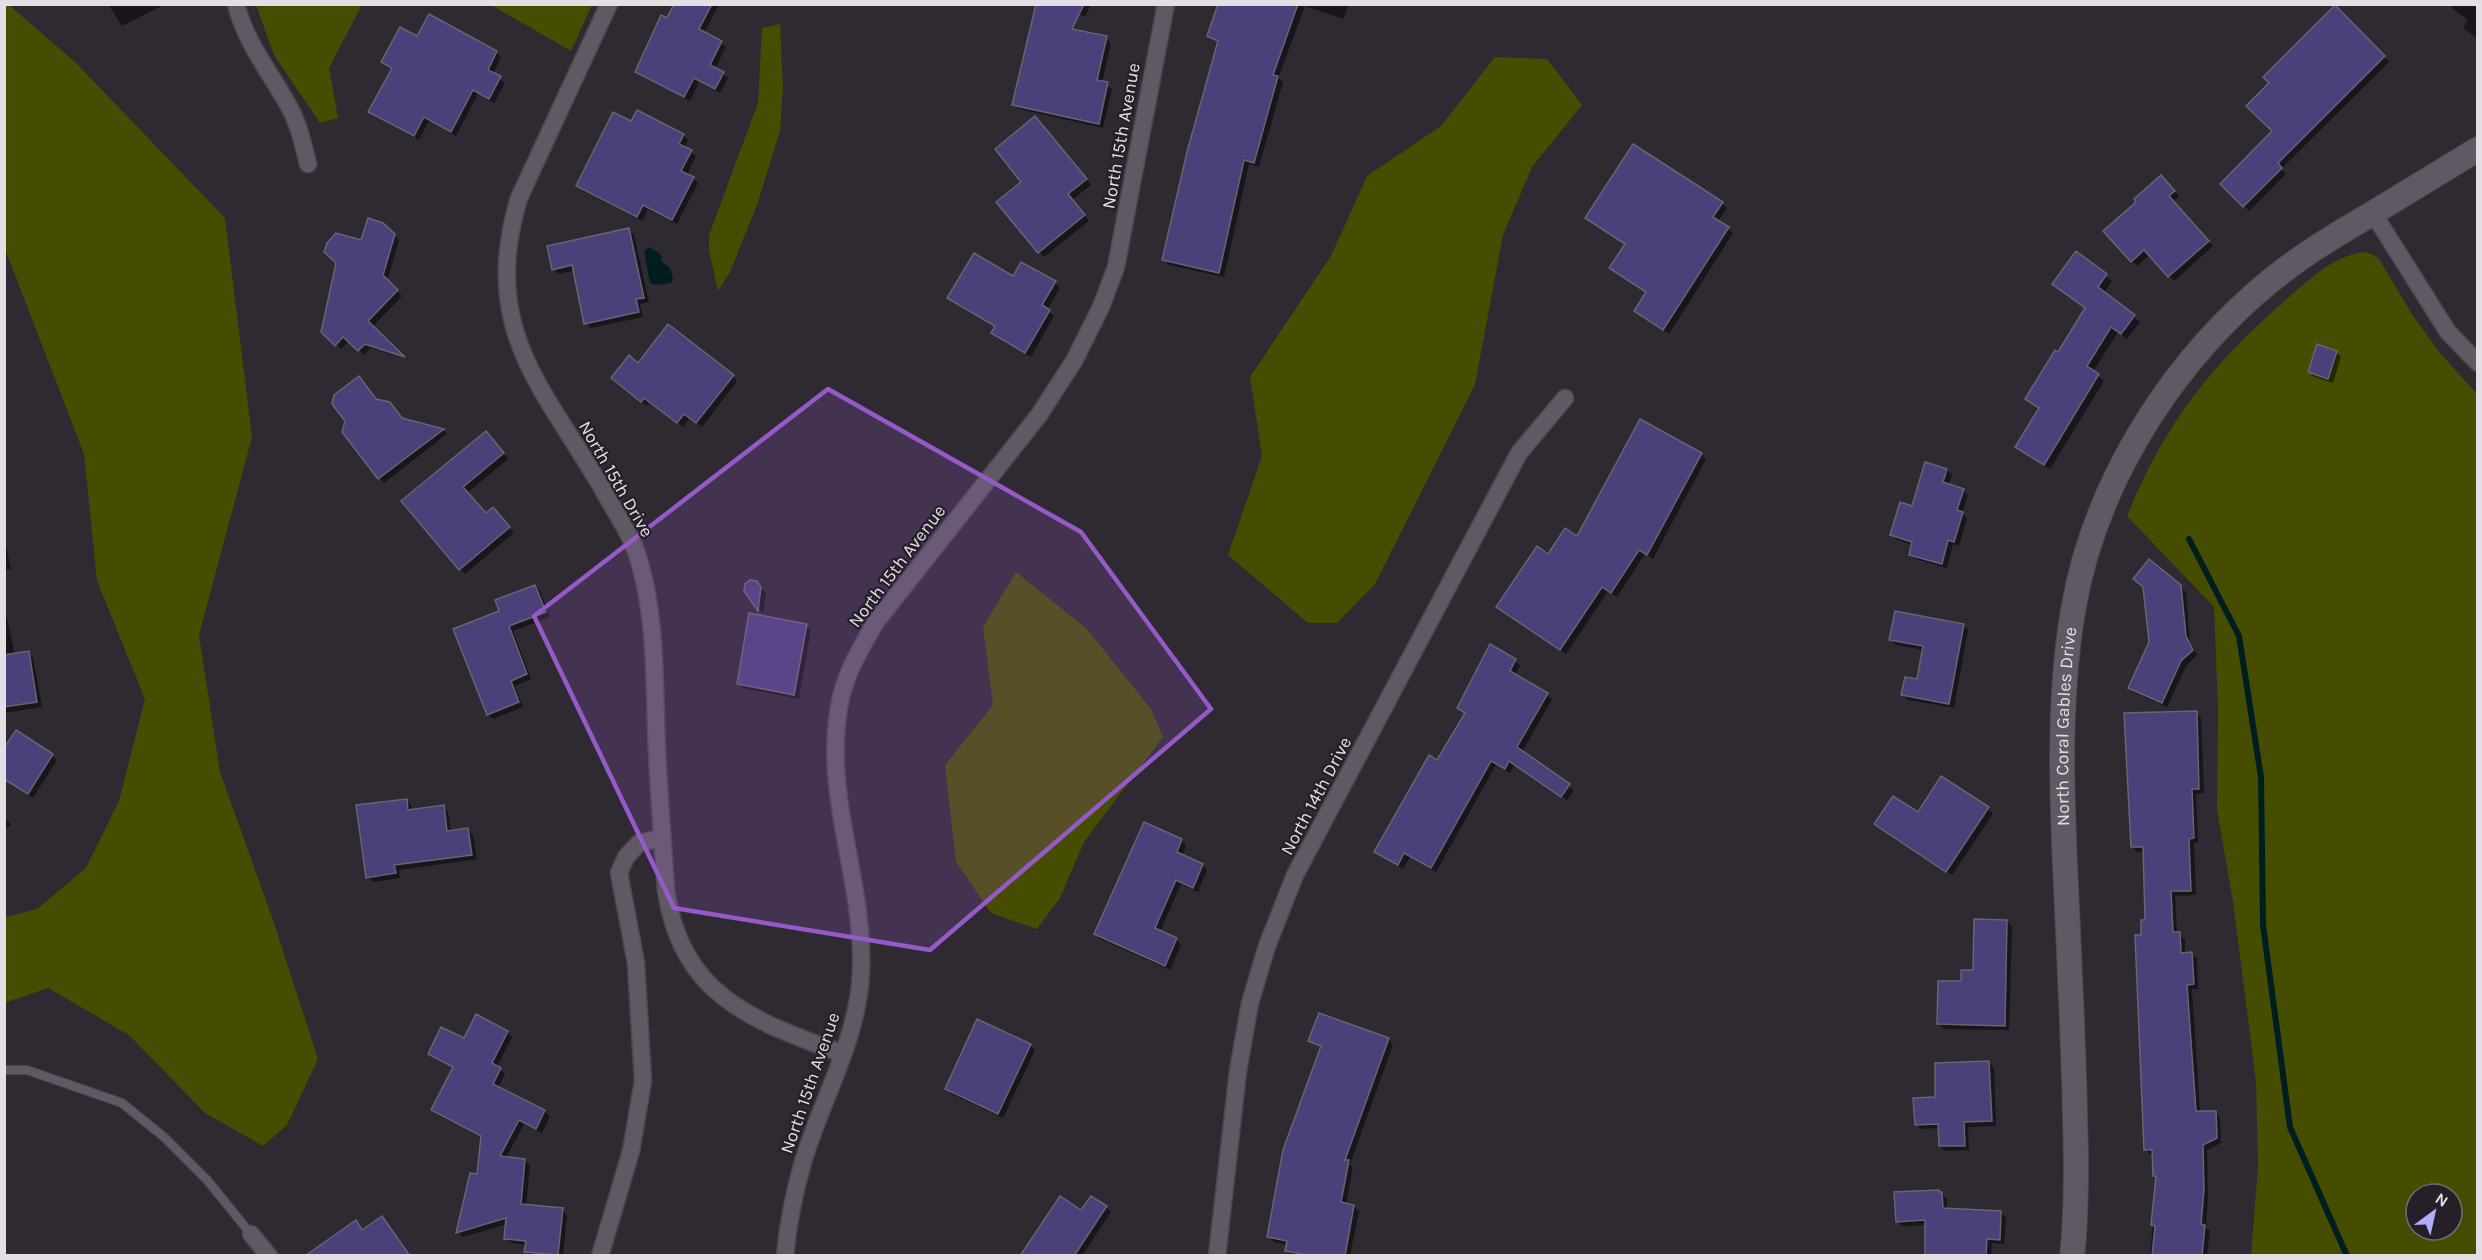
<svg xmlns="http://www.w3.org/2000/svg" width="2482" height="1260" viewBox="0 0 2482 1260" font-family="Karla,sans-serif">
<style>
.green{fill:#474d00;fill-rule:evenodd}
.water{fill:#001e20}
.shadow{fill:#0007}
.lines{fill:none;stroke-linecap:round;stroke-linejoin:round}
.stream{stroke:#001e20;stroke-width:6}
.building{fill:#4b4079;stroke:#666571;stroke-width:1.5}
.lane-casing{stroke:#4c474f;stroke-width:10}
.street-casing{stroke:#4c474f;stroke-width:19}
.secondary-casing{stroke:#4c474f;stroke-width:26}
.lane{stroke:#605963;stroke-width:8}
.street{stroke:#605963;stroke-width:16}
.secondary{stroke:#605963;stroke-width:24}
.marked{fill:#9559c8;fill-opacity:0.2;stroke:#9559c8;stroke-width:4.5;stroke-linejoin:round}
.labels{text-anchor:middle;stroke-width:4.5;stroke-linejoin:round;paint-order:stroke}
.street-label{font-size:18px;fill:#e3dfe5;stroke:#261f28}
</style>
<rect width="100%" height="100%" fill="#2f2932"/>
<g class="green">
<polygon points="9,5 76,63 225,218 252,437 199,635 220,772 273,920 318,1059 287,1125 263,1146 205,1113 129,1035 48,988 5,1003 5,917 37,909 86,868 119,801 145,699 97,581 84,454 5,249 4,5"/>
<polygon points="256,5 362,5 329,68 338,118 320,123 274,55"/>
<polygon points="491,5 592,5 571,51"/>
<polygon points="780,24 783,87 780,131 757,205 730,272 718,291 709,250 709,235 758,103 762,28"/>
<polygon points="1495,57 1547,59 1582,105 1532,167 1503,235 1475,385 1375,584 1337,623 1308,623 1228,555 1262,456 1250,377 1331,256 1367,176 1441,126"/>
<path d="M2365 252 2374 255 2379 259 2413 316 2440 353 2477 394V1255H2251L2258 1166 2256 1081 2233 902 2217 809 2218 708 2214 607 2127 516C2165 422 2212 364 2288 298 2311 278 2335 255 2365 252ZM2416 1194H2452V1230H2416Z"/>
<polygon points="1016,572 1087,629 1151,709 1163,737 1084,842 1060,898 1037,929 991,913 956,862 945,765 993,705 983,627"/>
</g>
<polygon class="water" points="649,247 661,254 662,262 670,268 673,278 671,283 655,285 650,283 644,251"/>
<g class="shadow">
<polygon points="108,4 165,4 122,26"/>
<polygon points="676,4 718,6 704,33 726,47 715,69 728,78 720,93 699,82 690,101 642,76 637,71"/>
<polygon points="1059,4 1091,4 1085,17"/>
<polygon points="1220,4 1349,4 1343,19 1305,6 1278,78 1283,82 1259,167 1249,164 1224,277 1169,265 1164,259 1219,43 1209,36"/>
<polygon points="2455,4 2478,4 2478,39 2463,28 2468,20 2452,8"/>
<polygon points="2335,7 2389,62 2281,169 2286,174 2249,211 2222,184 2274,131 2270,84"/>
<polygon points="418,38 496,52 501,57 493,74 505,83 494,103 478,94 456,136 429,121 419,140 375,117 370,112 393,69 383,62"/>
<polygon points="1106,38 1111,43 1102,83 1112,89 1103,128 1019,109 1014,104"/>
<polygon points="632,123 683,135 688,140 684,148 696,156 687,175 698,183 677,224 648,209 642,221 583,191 578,186"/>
<polygon points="1040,123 1091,185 1072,200 1089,221 1044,257 998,202 1023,182"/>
<polygon points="2161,177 2179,196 2173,202 2213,246 2174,281 2150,255 2137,266 2132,261 2138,202"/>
<polygon points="1722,203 1727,208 1718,222 1733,233 1669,334 1636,311 1647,293 1611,268 1626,245 1587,218"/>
<polygon points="383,224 399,240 387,282 402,296 357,343 406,359 370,348 364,355 349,341 341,349 323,332 362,242"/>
<polygon points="629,230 634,235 649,302 640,304 643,317 591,328 586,323 574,271 558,274 553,269"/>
<polygon points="2076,254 2112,281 2104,293 2140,322 2127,339 2118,332 2093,372 2104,381 2050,469 2017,447 2039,409 2027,399 2059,354 2087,309"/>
<polygon points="1014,278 1055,283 1060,288 1047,310 1054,316 1031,357 998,338 993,333 996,327 949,298"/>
<polygon points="2336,352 2341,357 2333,383 2314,377 2309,372"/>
<polygon points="638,365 733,376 737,381 702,427 690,418 683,427 650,402 647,406 618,383"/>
<polygon points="403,420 443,430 447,434 384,483 379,478"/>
<polygon points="490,438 508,459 467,493 486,515 498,514 514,533 465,574 403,501"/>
<polygon points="1701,454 1706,459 1653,559 1645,554 1617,597 1608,591 1566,654 1498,607 1548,556 1578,538"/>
<polygon points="1947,470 1952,475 1948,485 1963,490 1968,495 1962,513 1967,518 1959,546 1953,544 1947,568 1915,559 1910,554 1913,545 1897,540 1892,535"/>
<polygon points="4,537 11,569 4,570"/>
<polygon points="756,583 766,593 763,614 745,591"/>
<polygon points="535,586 540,591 550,617 513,631 531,679 515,686 523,707 493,719 488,714 501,612"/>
<polygon points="2180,586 2186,592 2190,642 2197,655 2186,666 2167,707 2135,693 2130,687"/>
<polygon points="4,605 15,654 28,652 33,658 42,707 4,713"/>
<polygon points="806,625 811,630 799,699 743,688 738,683"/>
<polygon points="1963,625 1968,630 1954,708 1908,700 1903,695 1918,681 1924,650 1896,645 1891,640"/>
<polygon points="1491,646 1520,665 1515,675 1552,699 1522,752 1574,790 1567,800 1514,765 1510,773 1496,765 1436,872 1410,857 1403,869 1376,852 1438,762 1466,714 1458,708"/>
<polygon points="2196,713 2201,718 2204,793 2196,794 2198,843 2194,843 2196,895 2175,896 2177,934 2185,939 2185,954 2191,954 2197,959 2198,989 2192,989 2200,1113 2215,1112 2220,1118 2221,1143 2207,1150 2208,1196 2206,1228 2210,1231 2207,1256 2150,1256 2157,1177 2155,1175 2154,1154 2150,1154 2145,1149 2143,936 2147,921 2145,851 2137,852 2132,847"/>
<polygon points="17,732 57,760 33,798 4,779"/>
<polygon points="406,800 411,805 412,811 443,807 448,812 451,832 468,830 473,835 477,859 399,870 400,878 373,882 368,877"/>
<polygon points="1988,809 1993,814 1952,875 1876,824 1918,814"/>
<polygon points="4,816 11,825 4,830"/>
<polygon points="1181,840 1186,845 1182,856 1202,865 1207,870 1198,892 1181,884 1160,932 1176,939 1181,945 1170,970 1100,939 1095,934"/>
<polygon points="2007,921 2012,927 2009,1030 1944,1029 1939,1024 1962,983 1974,972"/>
<polygon points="507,1032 512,1037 497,1067 505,1074 498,1088 545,1111 550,1116 542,1133 524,1124 506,1158 525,1160 530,1165 526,1206 562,1210 567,1215 563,1256 530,1256 526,1251 527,1245 511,1243 505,1238 507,1224 463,1237 458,1232 479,1175 482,1138 438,1115 433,1110 454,1068 430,1054 465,1040"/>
<polygon points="1388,1039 1393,1045 1350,1164 1353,1167 1346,1205 1353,1206 1359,1211 1350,1256 1292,1255 1287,1250 1288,1245 1274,1242 1269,1237 1322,1048 1310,1041"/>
<polygon points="1030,1045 1035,1050 1003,1118 951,1094 946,1088"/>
<polygon points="1989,1063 1994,1068 1996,1126 1968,1127 1969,1150 1945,1151 1940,1146 1939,1128 1921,1129 1916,1124 1937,1098"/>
<polygon points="1941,1194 1947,1199 1947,1209 2000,1212 2006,1217 2004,1244 1992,1243 1991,1256 1925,1256 1927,1225 1902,1226 1897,1221"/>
<polygon points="1106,1207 1111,1212 1082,1256 1022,1256 1082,1212"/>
</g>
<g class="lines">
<polyline class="stream" points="2189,539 2239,636 2261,777 2263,925 2290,1127 2347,1256"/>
</g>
<g class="building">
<polygon points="674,4 712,4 699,29 722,41 710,65 724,72 715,89 694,78 684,97 635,72 661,15 667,18"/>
<polygon points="1036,4 1084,4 1072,29 1107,36 1097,80 1108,82 1099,124 1012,105"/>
<polygon points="1218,4 1298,4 1273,75 1278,76 1254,163 1244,160 1219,273 1162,260 1187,152 1218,41 1207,36"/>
<polygon points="2335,5 2385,56 2278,163 2282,168 2243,207 2220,184 2272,131 2246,106 2269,83 2263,77"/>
<polygon points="429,14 497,51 488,70 501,76 489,99 473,90 451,132 424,117 414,136 368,112 392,68 381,62 400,27 417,36"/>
<polygon points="637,110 684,134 679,144 692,150 681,171 694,177 672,220 643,205 637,217 576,186 613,112 631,121"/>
<polygon points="1035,116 1087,179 1068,194 1085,215 1038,253 996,202 1021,182 995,149"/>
<polygon points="1633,144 1723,202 1713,217 1729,227 1663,330 1634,311 1646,292 1609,268 1625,244 1585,218"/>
<polygon points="2161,175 2175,191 2169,196 2209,241 2168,277 2144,250 2131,262 2103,231 2136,202 2134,199"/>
<polygon points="368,218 383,223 395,234 383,275 398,290 368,321 405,357 365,344 358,351 343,337 335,346 321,332 336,263 324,252 327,243 336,233 361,240"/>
<polygon points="629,228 644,298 636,299 639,312 584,324 572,265 552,270 547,246"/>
<polygon points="2076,251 2107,274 2098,287 2135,315 2121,334 2111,327 2087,366 2099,374 2044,465 2015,447 2039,408 2025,399 2055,350 2058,352 2085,308 2052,284"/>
<polygon points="974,253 1013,276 1021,262 1056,281 1042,305 1050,310 1025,353 991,333 995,326 947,298"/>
<polygon points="668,324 734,375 696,423 684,414 677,423 644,398 641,402 611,378 629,355 638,363"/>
<polygon points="2317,344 2337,351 2328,379 2308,372"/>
<polygon points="359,376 376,399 390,402 402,418 444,429 378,479 342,432 345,421 332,404 334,395"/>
<polygon points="1640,419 1702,453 1647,555 1639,550 1611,593 1602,587 1560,650 1496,607 1537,546 1548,554 1565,528 1577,536"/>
<polygon points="486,431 504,453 463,487 486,513 493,507 510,527 459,570 401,501"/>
<polygon points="1925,462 1947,469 1943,482 1964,489 1957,510 1963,512 1954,542 1948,540 1942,564 1909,555 1912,542 1890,535 1900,502 1912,506"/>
<polygon points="2149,559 2181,585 2186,636 2193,650 2181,661 2162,703 2128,688 2149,642 2143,587 2133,579"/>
<polygon points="750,580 757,581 761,587 758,611 744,591 745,584"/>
<polygon points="535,585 546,612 509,626 527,674 511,681 519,702 487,715 453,629 499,611 495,600"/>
<polygon points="1895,611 1964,624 1949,704 1901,695 1905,677 1917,679 1923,646 1889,640"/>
<polygon points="749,613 807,624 794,695 737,684"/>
<polygon points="1490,644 1516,659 1510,671 1548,693 1517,747 1570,784 1561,797 1509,761 1505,769 1491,761 1431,868 1404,853 1398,865 1374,852 1429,755 1437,760 1465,713 1457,708"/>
<polygon points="29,651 37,702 4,707 4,655"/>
<polygon points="2197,711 2199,789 2192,789 2194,838 2189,839 2191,891 2171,891 2173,932 2180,932 2181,953 2192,952 2194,984 2187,985 2196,1111 2216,1111 2217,1138 2203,1145 2204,1190 2201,1224 2205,1225 2202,1256 2152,1256 2155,1226 2151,1225 2156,1176 2153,1176 2152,1150 2144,1150 2135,935 2141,935 2141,920 2145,920 2143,847 2131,847 2124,713"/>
<polygon points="16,730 53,754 28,794 4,779 4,748"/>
<polygon points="1941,776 1989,807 1946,872 1874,824 1893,796 1918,812"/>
<polygon points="407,799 408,810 444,805 447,831 468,828 472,855 394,865 396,873 366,878 356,805"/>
<polygon points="1144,822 1182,839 1177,852 1203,864 1193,888 1176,880 1155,928 1177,938 1165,966 1094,934"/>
<polygon points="1974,919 2007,920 2005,1026 1937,1024 1938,981 1961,981 1961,970 1973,970"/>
<polygon points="1319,1013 1389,1038 1345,1160 1349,1160 1341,1202 1354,1205 1345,1256 1312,1256 1285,1251 1287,1241 1267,1237 1283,1150 1321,1046 1308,1041"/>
<polygon points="476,1014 508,1031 492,1063 501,1068 493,1084 545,1110 536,1129 519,1120 500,1156 525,1159 521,1204 563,1208 558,1255 524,1252 526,1241 504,1239 506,1218 456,1233 470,1173 477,1174 481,1136 431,1110 453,1067 428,1054 441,1027 464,1038"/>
<polygon points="977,1019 1031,1044 998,1114 945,1089"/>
<polygon points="1989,1061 1992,1121 1964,1122 1965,1146 1939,1146 1938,1124 1915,1125 1913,1098 1935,1097 1935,1063"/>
<polygon points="1939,1190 1939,1192 1942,1192 1943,1208 2001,1211 2000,1240 1987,1239 1986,1256 1925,1256 1925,1220 1896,1222 1894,1192"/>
<polygon points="1060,1196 1081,1210 1091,1196 1107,1206 1074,1256 1020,1256"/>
<polygon points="382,1216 410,1256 305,1256 356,1220 362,1230"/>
</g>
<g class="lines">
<defs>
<polyline id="lane" points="4,1070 27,1070 122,1103 164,1137 207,1180 251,1234"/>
<g id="street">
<path d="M236 4C245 41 269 71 287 103 298 121 303 143 308 164"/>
<path d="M609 4 519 198C479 332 545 388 606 495 618 517 634 539 640 564 657 623 654 689 657 750 659 797 663 844 666 891 682 997 754 1021 843 1054"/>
<polyline points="2373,213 2448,332 2478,363"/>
<polyline points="251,1234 269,1256"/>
<polyline points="600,1256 631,1151 643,1081 636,963 619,873 626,857 639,843 662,838"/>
<path d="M785 1256C788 1223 794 1193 803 1162 822 1098 858 1040 861 972 865 878 820 792 841 697 847 671 862 646 875 623L1039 415 1074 361 1101 307 1116 267 1166 4"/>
<polyline points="1217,1256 1238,1071 1250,1003 1267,946 1295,875 1519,453 1565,398"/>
</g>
<g id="secondary">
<path id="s1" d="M2072 1256C2076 1223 2076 1191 2076 1159 2075 1099 2073 1039 2070 978 2066 859 2053 729 2073 611 2093 490 2164 374 2256 293 2292 261 2332 237 2373 213 2408 192 2443 170 2478 149"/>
</g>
</defs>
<use href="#lane" class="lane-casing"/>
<use href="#street" class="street-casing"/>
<use href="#secondary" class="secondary-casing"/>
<use href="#lane" class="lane"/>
<use href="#street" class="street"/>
<use href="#secondary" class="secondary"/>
</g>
<path class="marked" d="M828 389 1081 532 1211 709 930 950 674 908 534 616Z"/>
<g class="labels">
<g class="street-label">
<text transform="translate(1121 136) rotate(-80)" y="6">North 15th Avenue</text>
<text transform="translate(616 479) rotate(60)" y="6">North 15th Drive</text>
<text transform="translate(897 566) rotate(-53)" y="6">North 15th Avenue</text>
<text dy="6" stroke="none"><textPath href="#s1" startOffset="530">North Coral Gables Drive</textPath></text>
<text transform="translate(1316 796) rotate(-62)" y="6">North 14th Drive</text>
<text transform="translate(810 1083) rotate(-71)" y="6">North 15th Avenue</text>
</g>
</g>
<rect width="2482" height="1260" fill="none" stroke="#e3dfe5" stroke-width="12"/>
<g transform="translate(2434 1212) rotate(33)"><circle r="28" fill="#261f28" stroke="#726c74" stroke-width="1.5"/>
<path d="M0-4.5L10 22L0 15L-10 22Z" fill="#b3adf9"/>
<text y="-9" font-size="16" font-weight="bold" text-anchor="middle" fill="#e3dfe5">N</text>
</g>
</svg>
